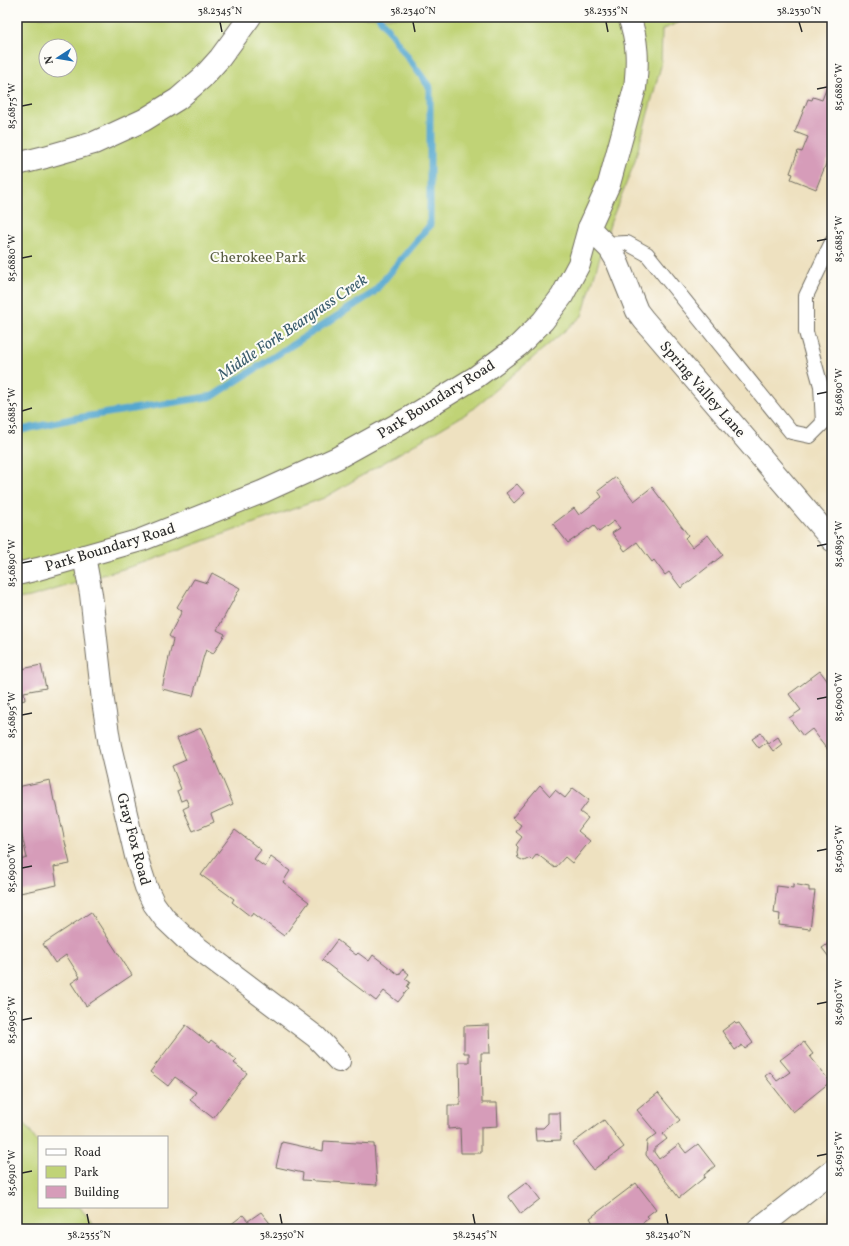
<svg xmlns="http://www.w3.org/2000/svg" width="849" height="1246" viewBox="0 0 849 1246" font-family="Vollkorn,serif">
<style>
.green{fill:#c0d376;stroke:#767f50;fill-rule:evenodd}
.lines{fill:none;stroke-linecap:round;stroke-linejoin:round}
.stream{stroke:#54a7cf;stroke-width:7}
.building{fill:#d69cb9}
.lane-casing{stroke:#6f6b5f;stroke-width:16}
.street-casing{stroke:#6f6b5f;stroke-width:24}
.lane{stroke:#fff;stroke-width:14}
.street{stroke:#fff;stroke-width:22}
.ticks{fill:none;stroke:#2b2b2b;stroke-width:1.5}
.labels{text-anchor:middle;stroke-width:4;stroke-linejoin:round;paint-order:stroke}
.park-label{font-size:15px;fill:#585d42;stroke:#fdfcf7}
.street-label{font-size:15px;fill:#2b2b2b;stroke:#fdfcf7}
.water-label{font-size:16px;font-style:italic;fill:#3b5d6d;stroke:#fdfcf7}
.neatline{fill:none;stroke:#2b2b2b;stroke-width:1.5}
.ticks-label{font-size:10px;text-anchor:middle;fill:#2b2b2b}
</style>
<rect width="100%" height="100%" fill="#fdfcf7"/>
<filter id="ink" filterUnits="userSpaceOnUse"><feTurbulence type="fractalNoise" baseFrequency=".025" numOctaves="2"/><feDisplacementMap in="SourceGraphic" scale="8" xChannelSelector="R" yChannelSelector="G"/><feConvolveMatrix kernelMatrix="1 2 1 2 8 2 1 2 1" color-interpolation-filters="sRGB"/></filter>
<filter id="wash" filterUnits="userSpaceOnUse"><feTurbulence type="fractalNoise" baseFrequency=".012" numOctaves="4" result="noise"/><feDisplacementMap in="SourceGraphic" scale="16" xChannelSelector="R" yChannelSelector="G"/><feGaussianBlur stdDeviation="0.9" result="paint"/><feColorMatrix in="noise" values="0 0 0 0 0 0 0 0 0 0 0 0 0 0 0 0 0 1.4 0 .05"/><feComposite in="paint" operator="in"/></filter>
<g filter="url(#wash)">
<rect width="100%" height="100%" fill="#eee1c0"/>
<g class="green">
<path d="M17 17H690L662 30 661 66 634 164 611 221 582 316 469 412 324 498 146 562 30 597 17 599ZM46 46H70V70H46Z"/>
<polygon points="17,1112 39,1145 39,1207 80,1207 95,1229 17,1229"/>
</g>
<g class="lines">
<polyline class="stream" points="17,431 71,419 213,396 373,293 430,225 430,88 379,17"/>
</g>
<g id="blocks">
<g class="building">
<polygon points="832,74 832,149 816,189 791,179 793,174 790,173 798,151 802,152 808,137 795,132 808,99 812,100 813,97 822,100"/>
<polygon points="616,477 634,501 652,487 688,535 685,538 692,547 708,535 723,555 681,588 669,572 665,575 654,560 652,562 637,542 625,551 612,533 620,528 614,521 599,532 594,526 589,530 588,529 568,543 553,524 574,508 579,515 602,497 598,491"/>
<polygon points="517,484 525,493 514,503 506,493"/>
<polygon points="212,573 240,588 217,630 225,634 213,654 206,650 204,655 193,696 162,689 173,639 169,636 182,611 177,607 194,579 207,583"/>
<polygon points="41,665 46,688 24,692 25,700 17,702 17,670"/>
<polygon points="820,671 832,687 832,755 812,729 803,736 789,718 801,710 789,694"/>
<polygon points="201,728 233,804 211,814 214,822 193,831 183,809 189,806 186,799 181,801 177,791 181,789 172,766 186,760 177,738"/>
<polygon points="761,733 767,742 759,748 752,739"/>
<polygon points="778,737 782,744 773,751 768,744"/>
<polygon points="50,780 54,801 56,801 70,864 54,867 57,885 20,893 17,881 17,861 27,858 17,814 17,787"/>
<polygon points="540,785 550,796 555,790 565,798 573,788 589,800 580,812 588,818 578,831 590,841 572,863 565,857 555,868 537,854 532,860 530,858 524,861 518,858 517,853 518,847 516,845 522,837 516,832 521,825 512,818"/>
<polygon points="235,830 261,850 254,859 265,867 271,857 290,871 283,882 309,902 284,936 253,913 251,916 250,916 232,902 234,899 201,875"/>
<polygon points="793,884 809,887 809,891 815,891 810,929 779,925 780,914 774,913 777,886 793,888"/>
<polygon points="91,912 132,975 86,1006 71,983 80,977 66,955 55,963 43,944"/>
<polygon points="337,940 356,955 358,953 369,961 373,955 399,975 403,969 409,974 405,979 410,982 407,987 409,988 398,1002 384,991 376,1001 322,960"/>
<polygon points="832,941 832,961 822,948"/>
<polygon points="734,1022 736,1024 739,1023 753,1043 745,1049 742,1045 735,1050 722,1031"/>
<polygon points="186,1025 209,1043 211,1040 237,1060 234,1063 247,1073 213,1118 190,1100 196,1092 175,1077 168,1086 150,1072"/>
<polygon points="489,1025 490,1053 481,1053 482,1103 497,1103 498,1126 481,1127 481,1153 461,1153 460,1128 448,1129 448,1105 460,1105 459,1062 469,1062 469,1053 464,1053 464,1026"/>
<polygon points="804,1042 813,1054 810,1056 830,1082 793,1112 765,1076 770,1072 777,1081 790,1072 780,1060"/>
<polygon points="658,1093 680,1120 663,1134 667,1139 654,1149 654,1152 659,1159 679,1144 686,1153 698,1144 715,1166 704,1175 705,1177 679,1198 646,1155 647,1141 657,1134 637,1110"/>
<polygon points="548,1113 560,1113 561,1140 536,1141 535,1128 543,1128 548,1123"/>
<polygon points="604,1120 624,1147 593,1170 573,1143"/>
<polygon points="324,1141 374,1144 377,1185 302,1180 303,1173 276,1167 282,1142 323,1151"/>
<polygon points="527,1182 540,1199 521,1214 508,1196"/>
<polygon points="636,1183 656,1209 647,1216 649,1218 635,1229 585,1229 593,1223 590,1218"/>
<polygon points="261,1212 273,1227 277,1225 280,1229 225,1229 243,1215 248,1221"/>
</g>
</g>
</g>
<g filter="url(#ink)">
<use href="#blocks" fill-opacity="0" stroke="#6f6b5f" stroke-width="1"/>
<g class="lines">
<defs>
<polyline id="lane" points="605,244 627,243 647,254 791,432 810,436 823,423 821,386 806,332 806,296 832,242"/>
<g id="street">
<polyline points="17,164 45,157 94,143 144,120 178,99 202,78 220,58 250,17"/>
<polyline points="589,228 610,249 616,259 637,311 644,320 832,540"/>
<polyline points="84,556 91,594 103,701 110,746 136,856 146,887 154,904 165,919 186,939 316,1037 339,1061"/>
<path d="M17 574 38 569 141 540 262 492 337 458 411 417 476 377 518 346 543 321 562 296 579 264 589 228 609 184 635 88C638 62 638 41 629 17"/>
<polyline points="758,1229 832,1171"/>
</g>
</defs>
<use href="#lane" class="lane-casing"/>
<use href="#street" class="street-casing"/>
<use href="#lane" class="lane"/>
<use href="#street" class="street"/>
</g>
</g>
<path class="ticks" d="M220 22 222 32M413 22 415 32M606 22 608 32M799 22 802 32M817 89 827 87M22 106 32 104M817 241 827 239M22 258 32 256M817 394 827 392M22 411 32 408M817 546 827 544M22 563 32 561M817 699 827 697M22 715 32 713M817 851 827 849M22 868 32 866M817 1004 827 1002M22 1020 32 1018M817 1156 827 1154M22 1173 32 1171M87 1214 89 1224M280 1214 282 1224M473 1214 475 1224M666 1214 668 1224"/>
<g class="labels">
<g class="park-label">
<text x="258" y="262">Cherokee Park</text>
</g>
<g class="street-label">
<text transform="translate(703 389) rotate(49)" y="5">Spring Valley Lane</text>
<text transform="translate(436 399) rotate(-32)" y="5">Park Boundary Road</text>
<text transform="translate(110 547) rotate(-17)" y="5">Park Boundary Road</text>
<text transform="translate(134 839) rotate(75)" y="5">Gray Fox Road</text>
</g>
<g class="water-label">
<text transform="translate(292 326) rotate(-34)" y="6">Middle Fork Beargrass Creek</text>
</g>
</g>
<rect width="849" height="1246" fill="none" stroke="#fdfcf7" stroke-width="44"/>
<rect x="38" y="1136" width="130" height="72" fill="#fdfcf7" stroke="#a9a8a5"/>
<rect x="46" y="1149" width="20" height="6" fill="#ffffff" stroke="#a9a8a5"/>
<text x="74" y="1156" font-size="12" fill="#2b2b2b">Road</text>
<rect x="46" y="1166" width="20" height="12" fill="#c0d376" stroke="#a9a8a5"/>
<text x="74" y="1176" font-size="12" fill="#2b2b2b">Park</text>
<rect x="46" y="1186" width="20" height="12" fill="#d69cb9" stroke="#a9a8a5"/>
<text x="74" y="1196" font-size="12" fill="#2b2b2b">Building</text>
<g transform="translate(58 58) rotate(258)"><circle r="19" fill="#fdfcf7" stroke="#a9a8a5"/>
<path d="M0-3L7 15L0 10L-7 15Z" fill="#1f6fb2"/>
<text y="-6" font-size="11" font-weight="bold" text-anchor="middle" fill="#2b2b2b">N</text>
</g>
<rect x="22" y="22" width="805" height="1202" class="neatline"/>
<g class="ticks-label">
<text x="220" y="14">38.2345°N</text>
<text x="413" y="14">38.2340°N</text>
<text x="606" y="14">38.2335°N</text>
<text x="799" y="14">38.2330°N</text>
<text transform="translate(838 87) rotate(-90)" y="4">85.6880°W</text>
<text transform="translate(11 106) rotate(-90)" y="4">85.6875°W</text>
<text transform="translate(838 239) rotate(-90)" y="4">85.6885°W</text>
<text transform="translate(11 258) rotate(-90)" y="4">85.6880°W</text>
<text transform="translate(838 392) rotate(-90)" y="4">85.6890°W</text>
<text transform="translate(11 411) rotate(-90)" y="4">85.6885°W</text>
<text transform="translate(838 544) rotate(-90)" y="4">85.6895°W</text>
<text transform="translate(11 563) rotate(-90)" y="4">85.6890°W</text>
<text transform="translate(838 697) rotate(-90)" y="4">85.6900°W</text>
<text transform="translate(11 715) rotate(-90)" y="4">85.6895°W</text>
<text transform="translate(838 849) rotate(-90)" y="4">85.6905°W</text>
<text transform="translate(11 868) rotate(-90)" y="4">85.6900°W</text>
<text transform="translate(838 1002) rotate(-90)" y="4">85.6910°W</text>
<text transform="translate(11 1020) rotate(-90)" y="4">85.6905°W</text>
<text transform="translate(838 1154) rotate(-90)" y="4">85.6915°W</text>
<text transform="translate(11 1173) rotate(-90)" y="4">85.6910°W</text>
<text x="89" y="1238">38.2355°N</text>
<text x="282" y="1238">38.2350°N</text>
<text x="475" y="1238">38.2345°N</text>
<text x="668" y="1238">38.2340°N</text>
</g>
</svg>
